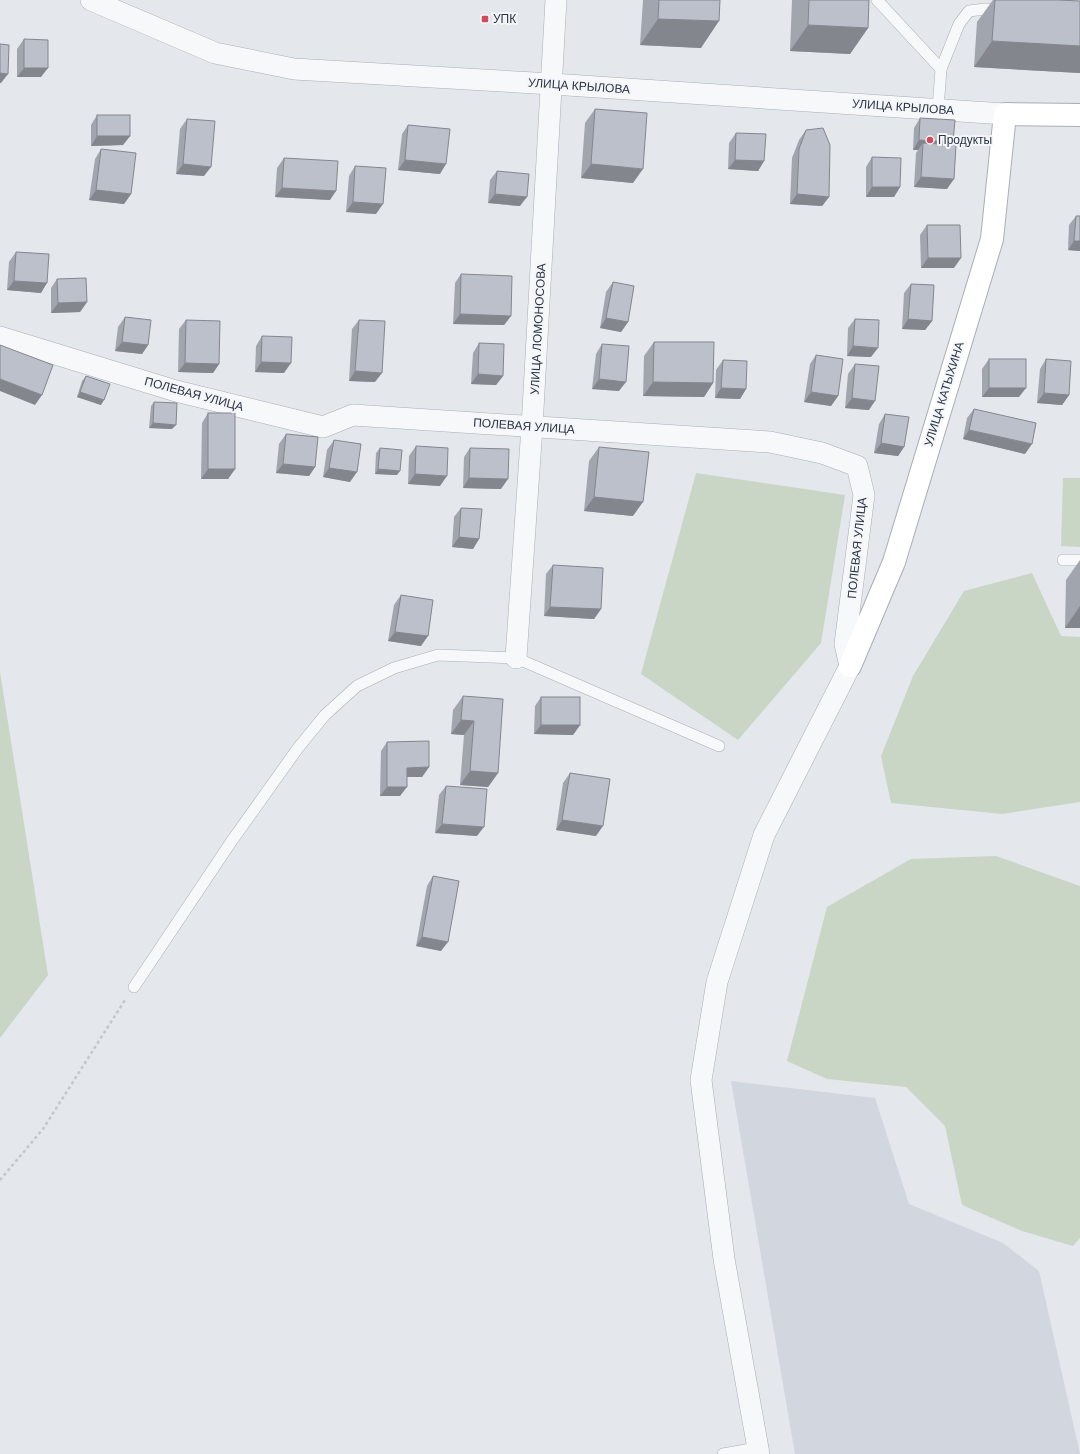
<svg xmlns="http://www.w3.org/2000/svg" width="1080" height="1454" viewBox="0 0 1080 1454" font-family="'DM Sans',sans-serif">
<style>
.built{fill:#d2d6de}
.green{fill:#c9d6c5}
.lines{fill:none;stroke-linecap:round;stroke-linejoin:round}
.lane-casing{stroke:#a9aeb7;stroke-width:12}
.street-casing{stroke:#a9aeb7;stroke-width:22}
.secondary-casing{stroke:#a9aeb7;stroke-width:24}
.path{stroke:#c2c5cb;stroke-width:2.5;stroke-dasharray:3 3;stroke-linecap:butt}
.lane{stroke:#f7f8fa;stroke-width:11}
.street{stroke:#f7f8fa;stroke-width:21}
.secondary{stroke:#fff;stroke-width:22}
.wall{fill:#a1a5ae}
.shaded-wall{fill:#83868d}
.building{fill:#bbc0ca;stroke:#83868d}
.poi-dot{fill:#d1495b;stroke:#f4f6f9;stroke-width:1.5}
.labels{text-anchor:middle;stroke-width:4;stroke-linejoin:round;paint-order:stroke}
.poi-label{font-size:12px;fill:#2b3445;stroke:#f4f6f9;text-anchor:start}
.street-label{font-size:12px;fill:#2b3445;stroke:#f4f6f9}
</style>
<rect width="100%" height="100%" fill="#e4e7ec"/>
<polygon class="built" points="731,1081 875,1098 909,1204 1003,1243 1039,1271 1080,1454 795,1454"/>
<g class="green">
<polygon points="696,473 845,495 821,643 738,740 641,674"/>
<polygon points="1063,478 1080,478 1080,547 1061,546"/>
<polygon points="1032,573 1061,636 1080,637 1080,802 1002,814 891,803 881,756 913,676 964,591"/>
<polygon points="0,672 48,975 0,1038"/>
<polygon points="996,856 1080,886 1080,1238 1073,1246 1022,1231 962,1205 945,1126 906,1087 827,1079 787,1061 827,907 911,859"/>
</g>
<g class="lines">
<defs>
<g id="lane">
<polyline points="877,0 941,69"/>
<polyline points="938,109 941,69 959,24 969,11 985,9 1001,10"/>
<polyline points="1063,560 1080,560"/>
<polyline points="134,987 231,842 298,748 325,715 357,686 394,668 438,655 516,658 719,746"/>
<polyline points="723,1454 757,1448"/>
</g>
<g id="street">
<polyline points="91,0 215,53 294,69 552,84 1005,114"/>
<polyline points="0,337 176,391 323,427 353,415 770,442 822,453 857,466 864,495 845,644 850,666 764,835 717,982 701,1080 724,1259 759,1454"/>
<polyline points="516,658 532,427 556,0"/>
</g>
<polyline id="secondary" points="850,666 894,562 992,239 1005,114 1080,115"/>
</defs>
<use href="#lane" class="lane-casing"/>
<use href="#street" class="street-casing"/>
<use href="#secondary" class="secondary-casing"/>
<polyline class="path" points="0,1180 43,1129 125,1000"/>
<use href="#lane" class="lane"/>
<use href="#street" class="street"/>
<use href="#secondary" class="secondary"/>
</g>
<g class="wall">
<polygon points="643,0 720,0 701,48 640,45"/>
<polygon points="792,0 869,0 868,28 850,54 790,51"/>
<polygon points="993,0 1058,0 1080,1 1080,73 974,67 977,22"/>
<polygon points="24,39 41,77 17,77 17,49"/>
<polygon points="595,109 633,183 581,178 585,123"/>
<polygon points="97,115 130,136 123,145 91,146 91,125"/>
<polygon points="920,118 951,145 947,189 914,187 916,153 918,150 913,150 914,128"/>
<polygon points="187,119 204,176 176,174 180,129"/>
<polygon points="408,125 440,174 398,170 402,134"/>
<polygon points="806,130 829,197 822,206 790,204 792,158 799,140"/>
<polygon points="736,133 764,161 758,171 728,169 729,143"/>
<polygon points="101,149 131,194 124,204 89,200 95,159"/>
<polygon points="872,157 900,187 894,197 866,197 866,167"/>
<polygon points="284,158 330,200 275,197 277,168"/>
<polygon points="355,166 376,214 346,212 349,176"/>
<polygon points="497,171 520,206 488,203 490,180"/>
<polygon points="1076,216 1080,251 1068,250 1069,225"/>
<polygon points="927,225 954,268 921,268 920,235"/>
<polygon points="16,252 41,293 7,290 9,262"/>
<polygon points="461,274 511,316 504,325 453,324 455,283"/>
<polygon points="57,279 87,302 80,312 51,313 51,288"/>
<polygon points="613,282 628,322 621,332 600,328 606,292"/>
<polygon points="911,284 932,321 925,330 902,329 904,293"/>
<polygon points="125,317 148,345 142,354 115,351 118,327"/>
<polygon points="855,319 871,357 847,356 848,328"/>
<polygon points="186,320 219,364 213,373 178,372 179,329"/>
<polygon points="359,320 375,382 349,381 352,329"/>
<polygon points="262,336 284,373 255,372 256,346"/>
<polygon points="654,342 713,383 704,397 643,396 644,356"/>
<polygon points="479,343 503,376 496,385 471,384 473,353"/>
<polygon points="602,344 619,391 592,389 596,354"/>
<polygon points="816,355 838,396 831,406 804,402 810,364"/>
<polygon points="989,359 1019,397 982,397 982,369"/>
<polygon points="1046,359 1069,395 1062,405 1037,403 1040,369"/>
<polygon points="723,360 746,389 740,399 715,398 716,370"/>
<polygon points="855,364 869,410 845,408 848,374"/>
<polygon points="86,376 101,405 77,397 82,381"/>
<polygon points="154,402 172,429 149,428 151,406"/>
<polygon points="974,409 1025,454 963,439 967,418"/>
<polygon points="208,413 235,469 228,479 201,479 202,423"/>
<polygon points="885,414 904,447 898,456 874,453 879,424"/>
<polygon points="286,434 315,467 309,476 276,473 279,444"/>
<polygon points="334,440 350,482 323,477 327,450"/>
<polygon points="416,446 440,486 408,484 409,456"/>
<polygon points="599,447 633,516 584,511 589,461"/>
<polygon points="380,448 397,475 375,474 376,453"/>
<polygon points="470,448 501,489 463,488 464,457"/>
<polygon points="461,508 479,539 473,549 452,547 454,517"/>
<polygon points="1080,560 1080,628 1065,628 1066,580"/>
<polygon points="553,565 601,609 594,619 544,616 546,574"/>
<polygon points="401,595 421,646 388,641 394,605"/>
<polygon points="463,696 498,773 488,787 460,785 464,735 451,734 453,710"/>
<polygon points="541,697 580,725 573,735 534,734 535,706"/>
<polygon points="387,742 429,767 422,777 407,777 400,796 380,796 381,751"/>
<polygon points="570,773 596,836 556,830 563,783"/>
<polygon points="446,786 477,836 435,833 439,795"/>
<polygon points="433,876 441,951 416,946 427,886"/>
</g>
<g class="shaded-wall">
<polygon points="658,19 719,21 701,48 640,45"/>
<polygon points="808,25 868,28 850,54 790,51"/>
<polygon points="992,41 1080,46 1080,73 974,67"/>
<polygon points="24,68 48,68 41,77 17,77"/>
<polygon points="0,73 8,74 1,83 0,83"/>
<polygon points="97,136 130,136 123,145 91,146"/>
<polygon points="919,140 953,142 947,152 923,143 918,150 913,150"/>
<polygon points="405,160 446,164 440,174 398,170"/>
<polygon points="735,160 764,161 758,171 728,169"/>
<polygon points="183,164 211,167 204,176 176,174"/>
<polygon points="591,164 643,169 633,183 581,178"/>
<polygon points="921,177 954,179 947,189 914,187"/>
<polygon points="872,187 900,187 894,197 866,197"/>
<polygon points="282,188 336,191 330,200 275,197"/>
<polygon points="96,190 131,194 124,204 89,200"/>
<polygon points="495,194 527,197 520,206 488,203"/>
<polygon points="797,194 829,197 822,206 790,204"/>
<polygon points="353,202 383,204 376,214 346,212"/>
<polygon points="1074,241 1080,241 1080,251 1068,250"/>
<polygon points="928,258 961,258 954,268 921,268"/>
<polygon points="14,281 47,283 41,293 7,290"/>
<polygon points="87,302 80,312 51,313 58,303"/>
<polygon points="460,314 511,316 504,325 453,324"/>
<polygon points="606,318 628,322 621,332 600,328"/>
<polygon points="908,319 932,321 925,330 902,329"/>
<polygon points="122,342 148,345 142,354 115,351"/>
<polygon points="853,346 878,348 871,357 847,356"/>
<polygon points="261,362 291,363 284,373 255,372"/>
<polygon points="185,363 219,364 213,373 178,372"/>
<polygon points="355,371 382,373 375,382 349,381"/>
<polygon points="478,374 503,376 496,385 471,384"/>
<polygon points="0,379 42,395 35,405 0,391"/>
<polygon points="599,379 626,382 619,391 592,389"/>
<polygon points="653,382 713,383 704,397 643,396"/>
<polygon points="721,388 746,389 740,399 715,398"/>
<polygon points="989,388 1026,388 1019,397 982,397"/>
<polygon points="80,392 104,400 101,405 77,397"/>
<polygon points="811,392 838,396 831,406 804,402"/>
<polygon points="1044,393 1069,395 1062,405 1037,403"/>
<polygon points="852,398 875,401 869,410 845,408"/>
<polygon points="153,423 176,425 172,429 149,428"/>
<polygon points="969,430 1032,444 1025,454 963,439"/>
<polygon points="881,443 904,447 898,456 874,453"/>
<polygon points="283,464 315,467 309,476 276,473"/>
<polygon points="329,468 357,472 350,482 323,477"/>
<polygon points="208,469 235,469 228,479 201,479"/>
<polygon points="378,469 400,471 397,475 375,474"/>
<polygon points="415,474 447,476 440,486 408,484"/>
<polygon points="469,478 508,479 501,489 463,488"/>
<polygon points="594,497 643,502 633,516 584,511"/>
<polygon points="459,537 479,539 473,549 452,547"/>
<polygon points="1080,606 1080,628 1065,628"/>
<polygon points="550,607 601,609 594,619 544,616"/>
<polygon points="395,632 428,636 421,646 388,641"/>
<polygon points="461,720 474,721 464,735 451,734"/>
<polygon points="541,725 580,725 573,735 534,734"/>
<polygon points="429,767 422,777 400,777 407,768"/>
<polygon points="470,771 498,773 488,787 460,785"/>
<polygon points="387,787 407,787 400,796 380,796"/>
<polygon points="562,820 603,826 596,836 556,830"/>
<polygon points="442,824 484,827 477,836 435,833"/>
<polygon points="422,937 448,942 441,951 416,946"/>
</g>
<g class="building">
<polygon points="659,0 720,0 719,21 658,19"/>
<polygon points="809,0 869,0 868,28 808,25"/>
<polygon points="995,0 1058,0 1080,1 1080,46 992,41"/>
<polygon points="24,39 48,40 48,68 24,68"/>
<polygon points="0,44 9,45 8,74 0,73"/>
<polygon points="595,109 647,113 643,169 591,164"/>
<rect x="97" y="115" width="33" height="21"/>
<polygon points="920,118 955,120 953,142 919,140"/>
<polygon points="187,119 215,121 211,167 183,164"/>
<polygon points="408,125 450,129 446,164 405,160"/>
<polygon points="823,128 830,145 829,197 797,194 799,149 806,130"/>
<polygon points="736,133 766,134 764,161 735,160"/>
<polygon points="923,143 956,145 954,179 921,177"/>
<polygon points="101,149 136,153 131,194 96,190"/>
<polygon points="872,157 901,158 900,187 872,187"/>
<polygon points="284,158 338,161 336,191 282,188"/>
<polygon points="355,166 386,168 383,204 353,202"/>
<polygon points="497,171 529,174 527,197 495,194"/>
<polygon points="1076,216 1080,216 1080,241 1074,241"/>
<polygon points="927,225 960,225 961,258 928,258"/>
<polygon points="16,252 49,254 47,283 14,281"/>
<polygon points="461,274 512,276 511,316 460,314"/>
<polygon points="86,278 87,302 58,303 57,279"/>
<polygon points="613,282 634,286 628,322 606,318"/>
<polygon points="911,284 934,285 932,321 908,319"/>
<polygon points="125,317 151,320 148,345 122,342"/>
<polygon points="855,319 879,320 878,348 853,346"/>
<polygon points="186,320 220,321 219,364 185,363"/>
<polygon points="359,320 385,321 382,373 355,371"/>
<polygon points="262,336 292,337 291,363 261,362"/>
<polygon points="654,342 714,342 713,383 653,382"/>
<polygon points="479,343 504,344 503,376 478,374"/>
<polygon points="602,344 629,346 626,382 599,379"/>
<polygon points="0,345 53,365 42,395 0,379"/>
<polygon points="816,355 843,359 838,396 811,392"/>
<rect x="989" y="359" width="37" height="29"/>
<polygon points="1046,359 1071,361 1069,395 1044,393"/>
<polygon points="723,360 747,361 746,389 721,388"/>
<polygon points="855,364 879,366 875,401 852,398"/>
<polygon points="86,376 110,384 104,400 80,392"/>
<polygon points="154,402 177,403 176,425 153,423"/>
<polygon points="974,409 1036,423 1032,444 969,430"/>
<rect x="208" y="413" width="27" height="56"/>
<polygon points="885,414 909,417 904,447 881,443"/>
<polygon points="286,434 318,437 315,467 283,464"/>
<polygon points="334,440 361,444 357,472 329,468"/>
<polygon points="416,446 448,448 447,476 415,474"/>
<polygon points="599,447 649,452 643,502 594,497"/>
<polygon points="380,448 402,450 400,471 378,469"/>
<polygon points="470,448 509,449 508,479 469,478"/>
<polygon points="461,508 482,509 479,539 459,537"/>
<polygon points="553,565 603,568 601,609 550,607"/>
<polygon points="401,595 433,600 428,636 395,632"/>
<polygon points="463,696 503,699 498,773 470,771 474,721 461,720"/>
<rect x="541" y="697" width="39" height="28"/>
<polygon points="429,741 429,767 407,768 407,787 387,787 387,742"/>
<polygon points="570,773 610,779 603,826 562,820"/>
<polygon points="446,786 487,789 484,827 442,824"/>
<polygon points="433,876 459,881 448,942 422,937"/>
</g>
<g class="poi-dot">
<rect x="481" y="15" width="8" height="8" rx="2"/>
<circle cx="930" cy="140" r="4"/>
</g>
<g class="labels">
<g class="poi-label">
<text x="493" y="23">УПК</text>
<text x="938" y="144">Продукты</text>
</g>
<g class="street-label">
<text transform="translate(579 86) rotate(4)" y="4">УЛИЦА КРЫЛОВА</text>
<text transform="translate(903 107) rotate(4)" y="4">УЛИЦА КРЫЛОВА</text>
<text transform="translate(538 329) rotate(-87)" y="4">УЛИЦА ЛОМОНОСОВА</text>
<text transform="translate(194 394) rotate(15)" y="4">ПОЛЕВАЯ УЛИЦА</text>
<text transform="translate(944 394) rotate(-73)" y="4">УЛИЦА КАТЫХИНА</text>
<text transform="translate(524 426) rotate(4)" y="4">ПОЛЕВАЯ УЛИЦА</text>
<text transform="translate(857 548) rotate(-84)" y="4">ПОЛЕВАЯ УЛИЦА</text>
</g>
</g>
</svg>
